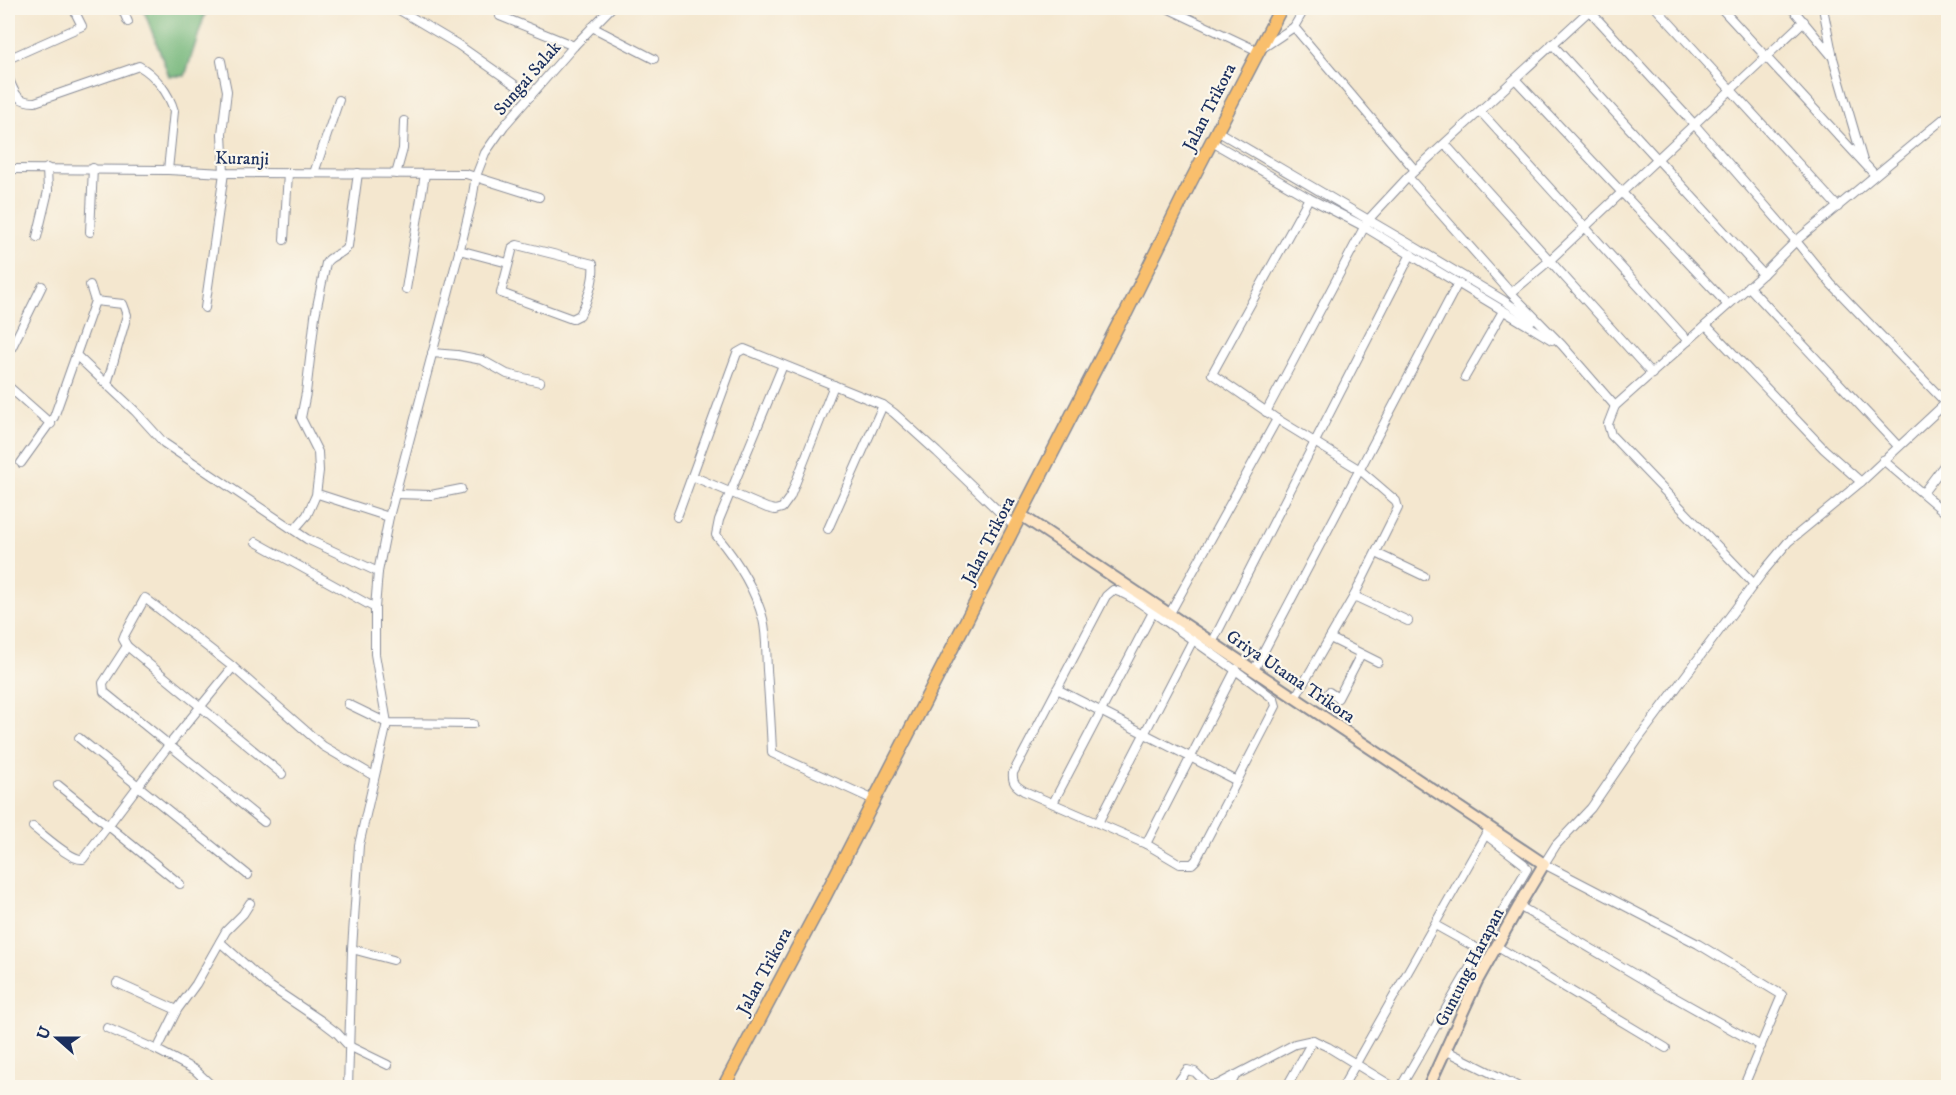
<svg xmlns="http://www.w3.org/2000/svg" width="1956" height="1095" viewBox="0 0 1956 1095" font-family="'IM FELL DW Pica',serif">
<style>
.forest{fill:#73b679;stroke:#47726c;stroke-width:1.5}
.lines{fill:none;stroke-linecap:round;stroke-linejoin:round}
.street-casing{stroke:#888b96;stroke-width:10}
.secondary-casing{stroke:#888b96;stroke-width:14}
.primary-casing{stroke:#888b96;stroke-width:15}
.street{stroke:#fff;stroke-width:8}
.secondary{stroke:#fde5c5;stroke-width:10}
.primary{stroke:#f9bf6d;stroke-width:12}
.labels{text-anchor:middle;stroke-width:4.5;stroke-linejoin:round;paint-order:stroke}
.street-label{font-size:18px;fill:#1b2f5e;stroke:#fbf7ec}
</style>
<rect width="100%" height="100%" fill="#fbf7ec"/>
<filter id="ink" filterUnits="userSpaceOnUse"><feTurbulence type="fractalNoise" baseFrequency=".0167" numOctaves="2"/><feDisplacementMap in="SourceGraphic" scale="12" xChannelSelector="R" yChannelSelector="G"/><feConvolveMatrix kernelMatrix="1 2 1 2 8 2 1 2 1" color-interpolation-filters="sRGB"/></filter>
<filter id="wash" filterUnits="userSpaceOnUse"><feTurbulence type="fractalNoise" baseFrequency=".008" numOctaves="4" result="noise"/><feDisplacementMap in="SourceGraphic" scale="24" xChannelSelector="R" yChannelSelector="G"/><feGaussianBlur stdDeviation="1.35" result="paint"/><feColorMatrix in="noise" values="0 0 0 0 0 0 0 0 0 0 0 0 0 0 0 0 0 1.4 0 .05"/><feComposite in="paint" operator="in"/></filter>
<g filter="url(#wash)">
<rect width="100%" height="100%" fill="#f4e7cf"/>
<polygon class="forest" points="143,8 207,8 185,76 169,76"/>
</g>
<g filter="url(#ink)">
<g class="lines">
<defs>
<g id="street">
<polyline points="122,8 128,22"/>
<polyline points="396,8 457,44 531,96"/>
<polyline points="1167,8 1258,51 1294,27"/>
<polyline points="1305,8 1294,27 1415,170"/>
<polyline points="1656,8 1838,207"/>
<polyline points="1721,8 1875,175"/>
<polyline points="1792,8 1831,55"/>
<polyline points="1823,8 1833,58 1863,161"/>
<polyline points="1589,10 1694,124 1796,241 1831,284 1946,403"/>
<polyline points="500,16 574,46"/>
<polyline points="592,27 654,59"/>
<polyline points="1552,44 1763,274"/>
<polyline points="8,59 82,26 73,8"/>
<path d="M8 77C15 93 16 102 35 102L139 66C155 75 169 93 174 111L168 170"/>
<polyline points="1515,79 1727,304"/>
<polyline points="1480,111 1688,341"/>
<polyline points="1217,131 1408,243 1503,300 1532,320"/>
<polyline points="1212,142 1309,198 1363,226 1552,340"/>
<polyline points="1445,144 1652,374"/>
<polyline points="8,169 168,170 224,173 466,174 539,197"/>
<polyline points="314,173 339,100"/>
<polyline points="396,174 403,149 404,121"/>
<polyline points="1408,177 1511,293 1562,345 1615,406 1763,274 1796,241 1948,115"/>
<polyline points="90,232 93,168"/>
<polyline points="37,237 48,191 47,168"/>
<polyline points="284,240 288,173"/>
<path d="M517 245 593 264C595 279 587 302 580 315L572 319 501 293 513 247Z"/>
<polyline points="459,250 508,263"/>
<polyline points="1748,286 1898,446"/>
<polyline points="406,289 425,174"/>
<polyline points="1511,293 1549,261 1804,21"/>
<polyline points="95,301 123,304 127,315 107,384"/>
<polyline points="205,308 224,173 222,134 227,91 221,61"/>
<polyline points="1706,325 1824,449 1861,482"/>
<polyline points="432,353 457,355 482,360 507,374 540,382"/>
<polyline points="8,355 42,286"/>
<polyline points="77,356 135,411 164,443 307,539 378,572"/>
<path d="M783 365 719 520 716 535C735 558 755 589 763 619 767 635 766 653 767 670 769 697 771 725 772 753L874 800"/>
<polyline points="1465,377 1503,311"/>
<polyline points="8,386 51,424"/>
<polyline points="1615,406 1608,424 1611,435 1754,584"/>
<polyline points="1266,412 1368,220 1408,177 1591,9"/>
<polyline points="1883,460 1948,515"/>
<polyline points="21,463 54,417 95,301 90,285"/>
<polyline points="692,476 767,508 775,510 782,508 790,497 834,385"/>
<polyline points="1923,493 1948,460"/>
<polyline points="395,494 431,495 461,489"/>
<polyline points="321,495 389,517"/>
<polyline points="677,517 737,353 744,349 883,405 894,413 937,452 1015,527"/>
<polyline points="828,529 883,405"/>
<path d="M294 530 307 515 312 504 316 495 319 471 318 452 301 418 306 393 315 316 326 263C331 254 343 255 348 246L358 173"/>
<polyline points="256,542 375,608"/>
<polyline points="1376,553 1424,576"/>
<path d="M1113 590C1131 594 1149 610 1164 620 1202 646 1238 671 1274 699L1276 706 1196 860 1192 864H1180L1146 844 1024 791C1016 786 1012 783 1013 773L1106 596Z"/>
<polyline points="1354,596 1408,621"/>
<polyline points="1169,615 1277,419"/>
<polyline points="1330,638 1378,662"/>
<polyline points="1212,643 1411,254"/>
<polyline points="127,646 103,683 104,692 264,822"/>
<polyline points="1254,670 1458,283"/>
<polyline points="1057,689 1237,781"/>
<polyline points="1329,692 1338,698 1361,654"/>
<polyline points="1295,698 1354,596 1398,508 1396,501 1360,470 1277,419 1212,374 1309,198"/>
<polyline points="348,704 387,723 473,724"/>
<polyline points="79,738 248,875"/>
<polyline points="282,774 127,646 123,639 125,634 145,598 233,667 323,746 374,776"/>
<polyline points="58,785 180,884"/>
<polyline points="1053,803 1153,612"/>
<polyline points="1098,823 1195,636"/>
<path d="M33 827C44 835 71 861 83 859L169 745 233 667"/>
<polyline points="1146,844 1236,669"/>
<polyline points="1519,906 1656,987 1761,1046"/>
<polyline points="1435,925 1480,950"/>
<polyline points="220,942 268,985 320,1020 337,1033 349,1046 388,1065"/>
<polyline points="1496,946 1666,1048"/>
<polyline points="352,949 393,960"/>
<polyline points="117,983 177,1010"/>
<polyline points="107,1028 157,1050"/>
<polyline points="1445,1050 1517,1086"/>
<polyline points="214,1088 195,1070 157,1050 177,1010 196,984 226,931 243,914 250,903"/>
<polyline points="348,1088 352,949 359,845 387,723 375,654 375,608 378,572 389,517 463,237 472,200 476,176 485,153 504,126 574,46 611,8"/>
<polyline points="1174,1088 1187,1070 1195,1072 1208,1085 1217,1085 1295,1044 1313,1040 1328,1047 1395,1088"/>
<polyline points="1229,1088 1235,1076"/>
<polyline points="1286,1088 1313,1040"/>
<polyline points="1342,1088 1487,832"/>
<polyline points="1400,1088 1527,869 1524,864 1486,835"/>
<polyline points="1743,1088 1782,995 1698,944 1544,864 1556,845 1591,808 1639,738 1763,572 1788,542 1861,482 1948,401"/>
</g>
<polyline id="secondary" points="1021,515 1544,864 1519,906 1477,981 1428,1088"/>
<polyline id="primary" points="723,1088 825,896 1119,323 1126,313 1190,183 1281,8"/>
</defs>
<use href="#street" class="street-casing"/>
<use href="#secondary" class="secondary-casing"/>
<use href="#primary" class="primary-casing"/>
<use href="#street" class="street"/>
<use href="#secondary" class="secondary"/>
<use href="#primary" class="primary"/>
</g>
</g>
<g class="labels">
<g class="street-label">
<text transform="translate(527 78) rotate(-49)" y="6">Sungai Salak</text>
<text transform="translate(1209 107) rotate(-63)" y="6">Jalan Trikora</text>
<text transform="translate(242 158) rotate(1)" y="6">Kuranji</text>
<text transform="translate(988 540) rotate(-63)" y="6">Jalan Trikora</text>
<text transform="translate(1291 676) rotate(34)" y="6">Griya Utama Trikora</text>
<text transform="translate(1469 967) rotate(-63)" y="6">Guntung Harapan</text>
<text transform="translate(764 971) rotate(-62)" y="6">Jalan Trikora</text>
</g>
</g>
<rect width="1956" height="1095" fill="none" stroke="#fbf7ec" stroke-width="30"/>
<g transform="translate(57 1038) rotate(291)" stroke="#fbf7ec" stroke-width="4.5" paint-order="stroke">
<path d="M0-4.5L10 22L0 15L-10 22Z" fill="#1b2f5e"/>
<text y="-9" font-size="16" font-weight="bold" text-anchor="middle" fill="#1b2f5e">U</text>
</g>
</svg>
